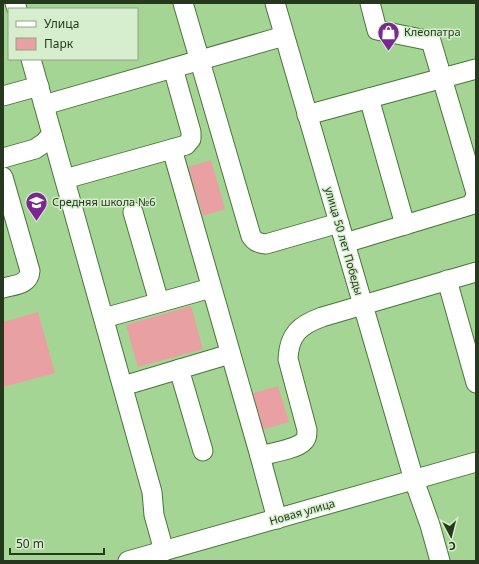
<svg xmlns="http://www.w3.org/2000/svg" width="479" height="564" viewBox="0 0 479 564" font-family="'Noto Sans',sans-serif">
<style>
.green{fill:#e9a0a2}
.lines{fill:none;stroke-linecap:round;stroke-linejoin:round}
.minor-casing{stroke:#497538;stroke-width:21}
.minor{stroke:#fff;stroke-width:19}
.labels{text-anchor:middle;stroke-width:3;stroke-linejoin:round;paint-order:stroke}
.poi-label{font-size:11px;fill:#26391f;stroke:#d6eecd;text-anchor:start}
.street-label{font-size:11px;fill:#26391f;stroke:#d6eecd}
</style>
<rect width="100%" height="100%" fill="#a5d594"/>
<g class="green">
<polygon points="211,160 225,209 203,216 188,167"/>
<polygon points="191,306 203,349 138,367 126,325"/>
<polygon points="38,312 55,373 3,387 3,322"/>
<polygon points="278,386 289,422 261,430 250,394"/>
</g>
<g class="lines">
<defs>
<g id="minor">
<polyline points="15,3 17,9"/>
<path d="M183 3 251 236C255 242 258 243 266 244L339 223"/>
<polyline points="275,3 414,480 430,525 440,561"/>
<polyline points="370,3 377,30 431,41 476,193"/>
<polyline points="31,59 152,492 154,515 164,551"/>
<polyline points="3,96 39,86"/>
<polyline points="369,98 405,225"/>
<polyline points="44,105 284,36"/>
<polyline points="307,115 476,69"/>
<polyline points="172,149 260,456 277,519"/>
<polyline points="3,158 35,149 44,143 52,134"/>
<path d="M3 177 30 271C29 285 14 285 3 288"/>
<polyline points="65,179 186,145 191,139 191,132 173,68"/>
<polyline points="133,212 159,302"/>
<polyline points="345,243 471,205 476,196"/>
<polyline points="447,280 476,383"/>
<polyline points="104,318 211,288"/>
<polyline points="179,369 203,451"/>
<polyline points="123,386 230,354"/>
<path d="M260 456C271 453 296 449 303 442 307 439 307 434 307 430L288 359C289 334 300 325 322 317L476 272"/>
<polyline points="128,561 476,462"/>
</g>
</defs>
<use href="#minor" class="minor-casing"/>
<use href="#minor" class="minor"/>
</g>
<defs>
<symbol id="shop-pin" viewBox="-11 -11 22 30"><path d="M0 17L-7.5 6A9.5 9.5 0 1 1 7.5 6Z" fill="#7c2694" stroke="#d6eecd"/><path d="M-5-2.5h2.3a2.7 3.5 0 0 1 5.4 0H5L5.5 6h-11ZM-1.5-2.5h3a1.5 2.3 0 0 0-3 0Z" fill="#fff"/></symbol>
<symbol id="school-pin" viewBox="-11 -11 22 30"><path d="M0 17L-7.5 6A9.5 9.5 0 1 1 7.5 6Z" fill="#7c2694" stroke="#d6eecd"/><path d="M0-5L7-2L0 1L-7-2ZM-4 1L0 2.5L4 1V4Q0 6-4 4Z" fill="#fff"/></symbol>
</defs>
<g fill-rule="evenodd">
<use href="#shop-pin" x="376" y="20" width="25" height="34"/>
<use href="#school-pin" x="24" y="190" width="25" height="34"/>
</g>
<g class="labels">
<g class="poi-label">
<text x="404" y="36">Клеопатра</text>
<text x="52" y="206">Средняя школа №6</text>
</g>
<g class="street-label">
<text transform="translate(344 241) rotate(74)" y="4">улица 50 лет Победы</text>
<text transform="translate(302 512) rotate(-16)" y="4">Новая улица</text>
</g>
</g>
<rect width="479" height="564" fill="none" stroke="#26391f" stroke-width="8"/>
<rect x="8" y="8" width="130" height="52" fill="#d6eecd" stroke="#90a687"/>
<rect x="16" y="21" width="20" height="6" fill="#ffffff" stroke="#90a687"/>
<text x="44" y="28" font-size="12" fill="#26391f">Улица</text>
<rect x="16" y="38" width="20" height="12" fill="#e9a0a2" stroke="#90a687"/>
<text x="44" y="48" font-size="12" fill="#26391f">Парк</text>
<g transform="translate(451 536) rotate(173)" stroke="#d6eecd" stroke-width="3" paint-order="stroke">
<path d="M0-3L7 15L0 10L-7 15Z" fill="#26391f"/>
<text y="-6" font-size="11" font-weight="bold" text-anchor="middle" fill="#26391f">С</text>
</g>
<path d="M10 548v6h94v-6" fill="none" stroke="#26391f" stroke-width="2"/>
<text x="16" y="548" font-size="12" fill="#26391f" stroke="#d6eecd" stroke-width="3" paint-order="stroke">50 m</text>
</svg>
